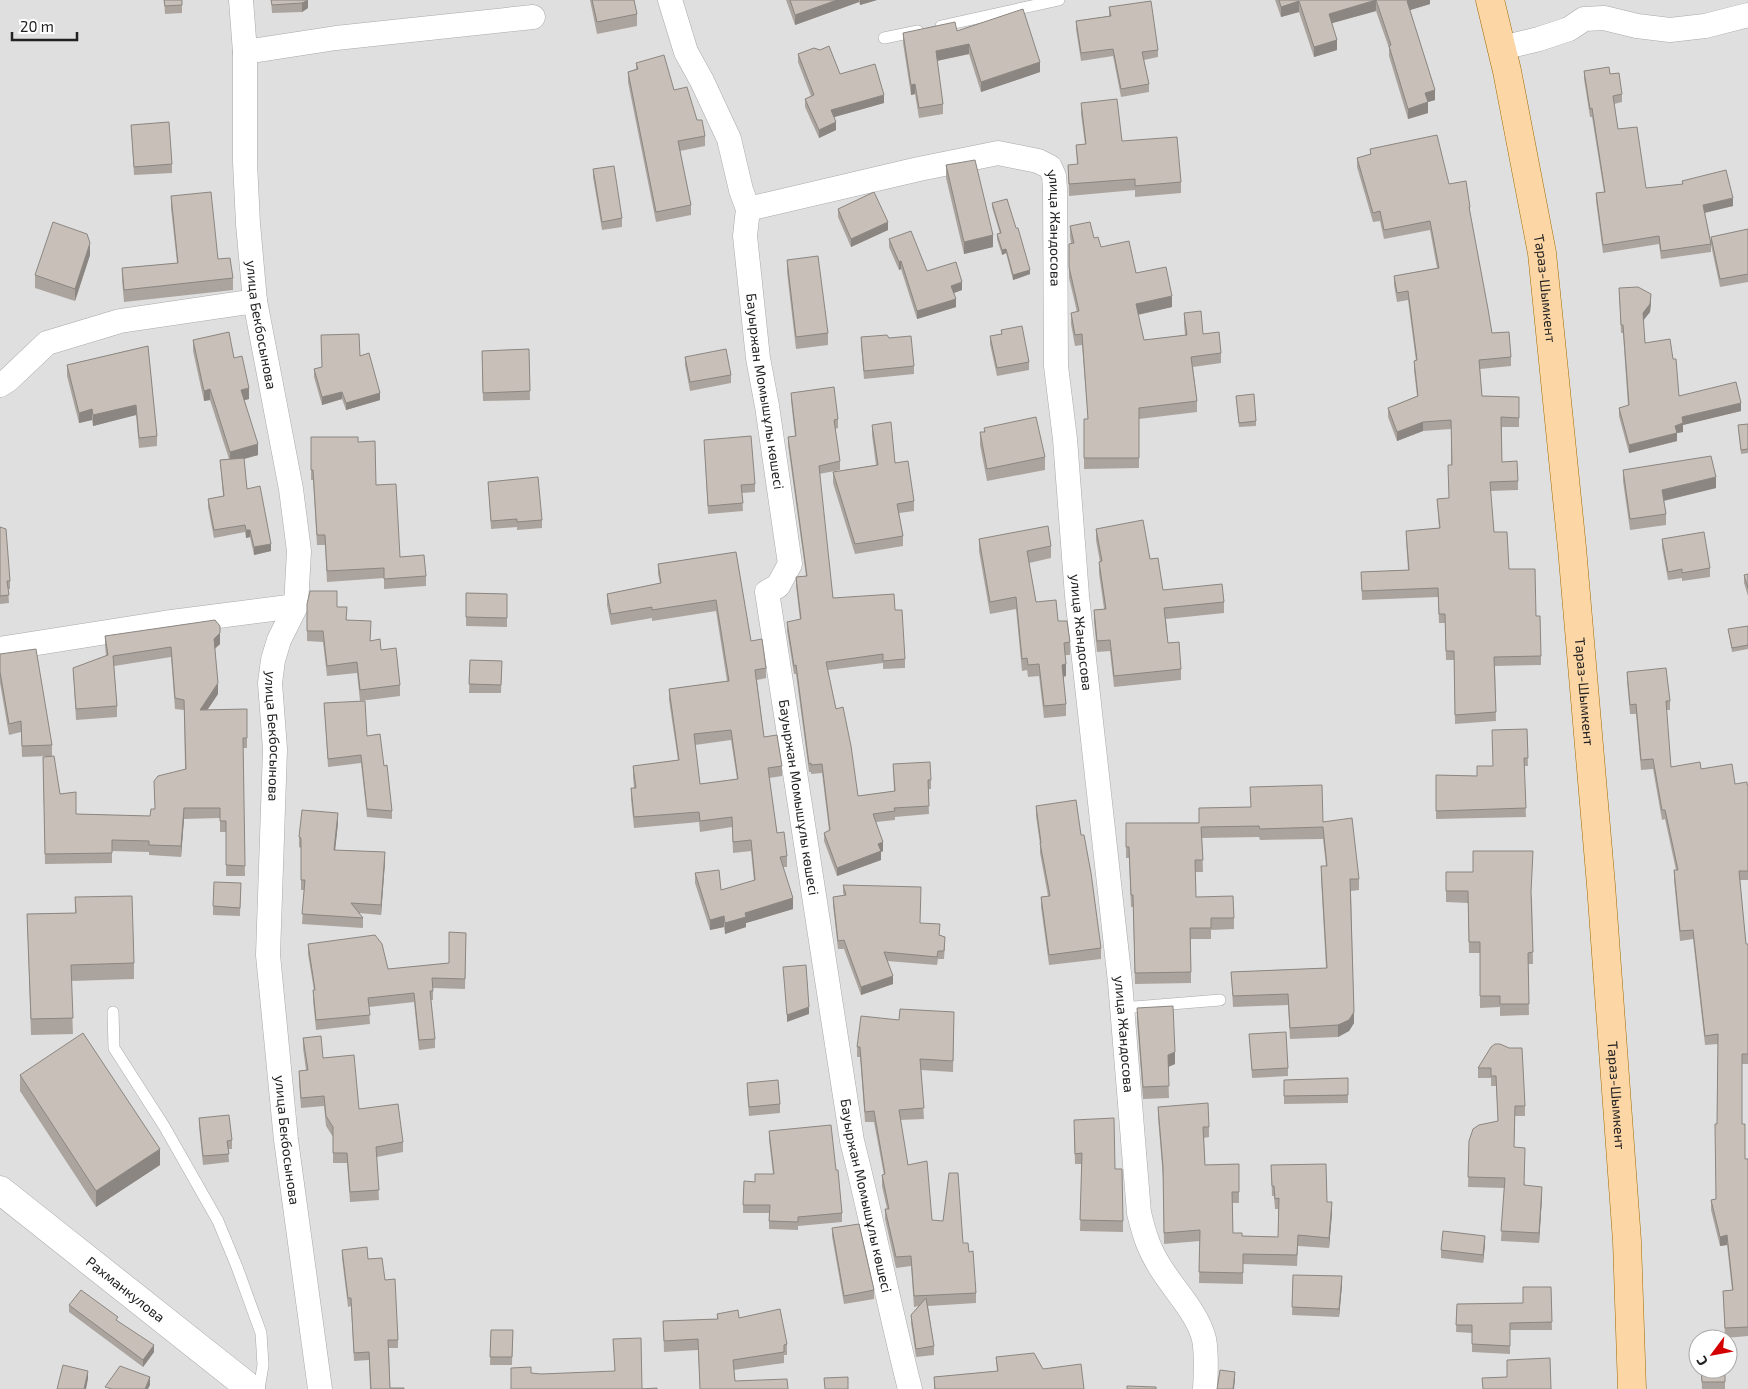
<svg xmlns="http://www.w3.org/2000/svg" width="1748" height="1389" viewBox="0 0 1748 1389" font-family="'Exo 2',sans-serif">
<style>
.residential{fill:#e0dfdf;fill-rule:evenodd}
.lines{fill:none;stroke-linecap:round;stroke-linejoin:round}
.service-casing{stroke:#a9a9a9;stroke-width:12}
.minor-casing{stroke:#a9a9a9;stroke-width:25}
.tertiary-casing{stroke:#a9a9a9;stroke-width:29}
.primary-casing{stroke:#a06b00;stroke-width:29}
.service{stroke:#fff;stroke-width:11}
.minor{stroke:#fff;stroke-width:24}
.tertiary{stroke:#fff;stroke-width:28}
.primary{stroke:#fcd6a4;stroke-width:28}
.wall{fill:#aba49e;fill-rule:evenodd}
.shaded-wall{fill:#8b8681}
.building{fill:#c7bfb8;stroke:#8b8681;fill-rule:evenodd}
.labels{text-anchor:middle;stroke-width:4;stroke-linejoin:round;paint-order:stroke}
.street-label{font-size:14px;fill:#222;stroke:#fff}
</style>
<rect width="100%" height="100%" fill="#f2efe9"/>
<path class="residential" d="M0 0H1748V1389H0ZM1698 1339H1728V1369H1698Z"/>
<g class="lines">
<defs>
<g id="service">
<polyline points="941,26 1059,0"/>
<polyline points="884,38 918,31"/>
<polyline points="1122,1008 1220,1000"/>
<polyline points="113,1012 114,1048 164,1126 218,1221 237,1267 261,1333 263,1365 259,1389"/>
</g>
<g id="minor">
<path id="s1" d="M241 0 245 52V162L248 224 255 301 291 489 299 551 296 606 279 640 273 660 270 683 275 749 268 955 286 1140 320 1389"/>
<path id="s2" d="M670 0 686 52 702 81 729 139 741 190 748 209 745 236 758 358 767 406 790 564 778 586 767 592 852 1141C873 1224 889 1307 910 1389"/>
<polyline points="1502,48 1539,39 1569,29 1584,19 1604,18 1637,26 1670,30 1705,26 1748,15"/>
<polyline points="245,52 336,38 533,17"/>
<path id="s3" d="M748 209 919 169 998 153 1038 161 1050 167 1054 176 1055 189 1056 366 1065 439 1077 596 1120 982 1139 1213C1145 1237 1149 1250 1162 1270 1176 1292 1198 1314 1204 1339 1207 1355 1206 1373 1205 1389"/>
<polyline points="0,385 8,380 47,343 120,321 255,301"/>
<polyline points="0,649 164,623 296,606"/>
</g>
<g id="tertiary">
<path id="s4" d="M0 1190 251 1389"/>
</g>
<g id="primary">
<path id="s5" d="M1490 0 1507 71 1542 253 1572 548 1601 885 1627 1241 1632 1389"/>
</g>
</defs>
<use href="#service" class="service-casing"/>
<use href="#minor" class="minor-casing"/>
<use href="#tertiary" class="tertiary-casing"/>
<use href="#primary" class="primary-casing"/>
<use href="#service" class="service"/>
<use href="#minor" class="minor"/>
<use href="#tertiary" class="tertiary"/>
<use href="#primary" class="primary"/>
</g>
<g class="wall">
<polygon points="164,0 189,0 182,0 182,13 165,14"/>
<polygon points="271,0 308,0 308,8 302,12 272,13"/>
<polygon points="590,0 634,0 637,14 637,26 597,34"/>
<polygon points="786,0 877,0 860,5 859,2 795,25"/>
<polygon points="1275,0 1430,0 1430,4 1410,10 1435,100 1428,102 1428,113 1408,119 1389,56 1389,48 1376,11 1332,23 1337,50 1314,57 1299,12 1281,17"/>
<polygon points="1109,7 1158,50 1158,57 1144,60 1149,84 1149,92 1121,97 1113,56 1081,61 1076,29 1076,21 1109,16"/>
<polygon points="957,31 1040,72 981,92 969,54 937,61 943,104 943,114 919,118 915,94 911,95 903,43 903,33"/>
<polygon points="798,54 840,74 884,103 834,117 836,130 819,138 805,107 805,99 811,96 798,62"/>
<polygon points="636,63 674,90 697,120 705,136 705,146 680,151 691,205 691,215 656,222 628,82 628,72 636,69"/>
<polygon points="1584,71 1610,74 1622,94 1622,102 1614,104 1618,129 1646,188 1682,185 1682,181 1733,206 1705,213 1711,244 1711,252 1661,259 1659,244 1603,253 1596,201 1596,193 1604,192 1592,117 1590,117 1584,79"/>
<polygon points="1081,103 1122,141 1181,182 1181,193 1135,197 1135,190 1069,196 1068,165 1077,165 1076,145 1085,144 1081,114"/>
<polygon points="131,125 172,164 172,173 134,175"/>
<polygon points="1370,149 1449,184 1470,207 1470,216 1492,333 1511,357 1511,366 1480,369 1482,396 1519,397 1519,427 1502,427 1502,462 1518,481 1518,490 1490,491 1494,532 1509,569 1536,616 1541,656 1541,665 1495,666 1496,721 1455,724 1454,660 1446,660 1445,623 1439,623 1438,597 1362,600 1361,572 1408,570 1406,540 1406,531 1439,528 1437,499 1449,499 1451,465 1451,429 1423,431 1397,441 1388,417 1388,408 1417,396 1414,370 1414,361 1416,361 1408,300 1397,302 1394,285 1394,276 1437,268 1430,230 1384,239 1380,221 1373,222 1357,167 1357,158 1370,154"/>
<polygon points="946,165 993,247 964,254 946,178"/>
<polygon points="593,169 622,218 622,227 602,230 593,177"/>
<polygon points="171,196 233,278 233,290 124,302 122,280 122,268 177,263 171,208"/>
<polygon points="992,203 1030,274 1013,280 1006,253 1002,255 997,239 997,234 1000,234 992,207"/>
<polygon points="838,209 888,230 851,247 838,217"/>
<polygon points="1070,226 1094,238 1101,247 1136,273 1172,307 1138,315 1144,340 1185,335 1184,324 1184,313 1221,353 1221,363 1193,367 1197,401 1197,412 1139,419 1139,468 1084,469 1084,419 1088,419 1082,345 1075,346 1071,324 1071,313 1077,312 1069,278 1069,244 1071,243 1070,237"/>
<polygon points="1748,229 1748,282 1720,287 1711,245 1711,237"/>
<polygon points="889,239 927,271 962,290 954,293 956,307 917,319 901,269 899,270 889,247"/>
<polygon points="90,255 75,301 35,288 35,275"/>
<polygon points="787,260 828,333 828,345 796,349 787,272"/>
<polygon points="1619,288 1651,303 1650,312 1643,320 1645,343 1679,396 1741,411 1683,425 1683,432 1677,433 1677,441 1629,453 1619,416 1619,408 1628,406 1623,333 1621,333"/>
<polygon points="1001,330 1029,362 1029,370 997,376 990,344 990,336 1001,334"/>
<polygon points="861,337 914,366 914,374 864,379 861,345"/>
<polygon points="193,340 234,358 249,399 244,400 258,455 244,459 247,489 271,551 254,555 250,537 246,538 245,532 214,538 208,507 208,499 223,496 220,460 229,459 210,400 204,401 193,351"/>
<polygon points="148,346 157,436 157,446 139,448 136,415 93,426 92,420 79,423 67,376 67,365"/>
<polygon points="529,349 530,400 483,401 482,351"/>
<polygon points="360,356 380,400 346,410 342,399 322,405 314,377 314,369"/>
<polygon points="685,357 731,375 731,383 690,391 685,365"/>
<polygon points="791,393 838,419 838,428 835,429 840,461 840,470 819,474 833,598 895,610 905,659 905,668 883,669 883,663 828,670 836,709 858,796 894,791 893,764 931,780 931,789 928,789 929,814 895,817 895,820 876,822 883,851 881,852 881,860 837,876 824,841 824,833 829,830 822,773 811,774 811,772 809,772 796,674 794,674 787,631 787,622 800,620 796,586 796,577 806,576 788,445 788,437 795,436 791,401"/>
<polygon points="1236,396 1256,421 1256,426 1239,427"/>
<polygon points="1748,424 1748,453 1741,454 1738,425"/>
<polygon points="872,425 895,463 914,501 914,511 899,513 903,536 903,546 855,554 833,483 833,472 876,465 872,435"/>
<polygon points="984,428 1045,457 1045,470 987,481 980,445 980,432 984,432"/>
<polygon points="311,437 358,442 376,485 400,557 426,576 426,586 384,589 384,578 327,582 325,545 317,545 313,480 311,480"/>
<polygon points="704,440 755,484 755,492 742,493 743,511 708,514"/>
<polygon points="1623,470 1716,488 1664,501 1666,514 1666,525 1630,530 1623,481"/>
<polygon points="488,482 542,520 542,528 517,530 517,527 491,529"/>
<polygon points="0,527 10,581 10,589 8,589 9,603 0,604"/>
<polygon points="1096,529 1150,559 1163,590 1224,602 1224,613 1166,619 1168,643 1181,669 1181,680 1114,687 1110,651 1097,652 1094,621 1094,610 1104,609 1099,573 1099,562 1100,562 1096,540"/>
<polygon points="979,539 1051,546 1051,558 1029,563 1036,602 1058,621 1070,642 1070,655 1065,655 1066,676 1063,677 1066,704 1066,716 1044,718 1039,676 1028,677 1027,670 1022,671 1016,609 990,614 979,551"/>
<polygon points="1662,539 1710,568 1710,577 1682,581 1682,578 1668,580 1662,547"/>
<path d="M736 552 751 641 766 668V678L757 680 764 737 782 766V776L769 778 777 833 787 856V867H783L793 909 746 923V927L725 934 724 927 710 930 695 883V873L721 890 754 881 751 851 733 853 732 827 700 832 699 822 634 828 631 799V788H634L633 776V766L678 760 669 700V689L727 681 716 611 652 621V618L611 625 607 605V594L660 583 658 574V564ZM731 740 737 779 700 784 695 745Z"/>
<polygon points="1748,574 1748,596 1744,583 1744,575"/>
<polygon points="466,593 507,594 507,627 466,626"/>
<polygon points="337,607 347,620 381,650 400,685 400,696 360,701 357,673 327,676 323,642 307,641 307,631"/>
<polygon points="1748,626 1748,649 1732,652 1728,629"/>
<polygon points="105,636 220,644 215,649 218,694 207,710 247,709 247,748 243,748 245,876 226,876 226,832 220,832 220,818 184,819 181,857 149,855 149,852 112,851 112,863 45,864 43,757 48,756 22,757 21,732 9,735 0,683 0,654 52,745 52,756 60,794 76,814 150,816 155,809 185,769 184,710 175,709 171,657 114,666 117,706 117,717 76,720 73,668 106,656 105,646"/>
<polygon points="470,660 502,661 501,693 469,693"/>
<polygon points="1627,672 1670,701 1670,710 1666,710 1671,767 1701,769 1735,784 1748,785 1748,880 1740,880 1746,944 1748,944 1748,1064 1742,1064 1742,1124 1745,1159 1748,1159 1748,1336 1725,1338 1723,1291 1732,1290 1727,1245 1720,1246 1711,1210 1711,1200 1716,1199 1718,1044 1705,1045 1693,939 1680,941 1674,880 1674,870 1676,870 1665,819 1662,820 1653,769 1641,770 1636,714 1630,714 1627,681"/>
<polygon points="324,703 367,736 384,766 392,811 392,819 367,817 361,763 328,767"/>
<polygon points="1527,729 1528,766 1524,766 1526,817 1436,819 1436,775 1477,776 1493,766"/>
<polygon points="1036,806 1081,835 1101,948 1101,959 1049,965 1041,907 1041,897 1048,896 1040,853 1040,844 1036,816"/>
<polygon points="1323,822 1359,879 1359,890 1351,891 1354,1023 1349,1031 1338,1037 1290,1039 1288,1005 1233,1007 1231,972 1326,968 1321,878 1321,866 1326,866 1323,839 1260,840 1259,837 1202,838 1203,872 1195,872 1196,897 1234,918 1234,929 1211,930 1211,939 1191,939 1191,983 1135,984 1133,907 1131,907 1129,858 1126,858 1126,823"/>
<polygon points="338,823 335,850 385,862 381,915 359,913 363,918 363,928 302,924 304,890 301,890 301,848 299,847 299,837"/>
<polygon points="1446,872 1532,897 1533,964 1528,964 1529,1015 1500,1016 1500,1007 1480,1008 1480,953 1469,953 1468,903 1446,902"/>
<polygon points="241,883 240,916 213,915 213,906"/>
<polygon points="843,885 920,923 940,935 945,945 944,959 938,959 937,965 887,961 893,984 861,995 844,949 838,949 833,905 833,897 844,895 843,893"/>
<polygon points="75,897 134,963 134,979 71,981 73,1034 31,1035 27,914 75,913"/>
<polygon points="466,933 465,989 433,988 433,1000 431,1000 435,1039 435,1048 419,1050 414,1002 369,1007 370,1024 316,1030 313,1000 313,990 314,990 308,954 308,944 388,969 449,963"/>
<polygon points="1137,1008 1175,1064 1168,1067 1169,1098 1143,1099 1137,1020"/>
<polygon points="899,1020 954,1023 953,1072 921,1070 924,1119 900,1120 908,1165 932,1220 963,1243 969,1252 976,1293 976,1303 928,1306 934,1346 934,1355 916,1357 911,1323 911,1315 919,1306 914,1307 911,1266 896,1268 885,1219 885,1209 887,1209 882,1186 882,1175 884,1175 874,1122 865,1122 860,1057 857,1057 857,1047"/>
<polygon points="1249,1034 1288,1068 1288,1076 1252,1078"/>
<polygon points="303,1038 323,1058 359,1109 403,1142 403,1152 377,1157 379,1200 350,1202 347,1163 333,1163 333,1137 326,1126 324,1106 301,1108 299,1081 299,1071 306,1070 303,1048"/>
<polygon points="1491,1047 1525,1106 1525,1116 1515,1116 1514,1147 1525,1185 1542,1197 1539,1243 1501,1241 1504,1188 1468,1187 1469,1141 1498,1121 1496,1086 1491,1086 1491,1078 1478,1078 1478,1068"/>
<polygon points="20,1075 160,1165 96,1207 20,1091"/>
<polygon points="1348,1078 1348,1103 1284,1104 1284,1080"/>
<polygon points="747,1083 780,1104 780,1113 749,1116 747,1091"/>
<polygon points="1158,1107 1209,1127 1209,1137 1204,1138 1205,1165 1239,1164 1239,1203 1232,1203 1233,1233 1242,1236 1278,1237 1279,1209 1275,1209 1274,1196 1272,1196 1271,1165 1327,1202 1332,1213 1329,1248 1298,1246 1297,1266 1243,1264 1243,1284 1199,1283 1200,1241 1164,1244 1163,1178 1158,1117"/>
<polygon points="199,1118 232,1140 232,1149 228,1149 229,1162 203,1165 199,1126"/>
<polygon points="1074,1130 1115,1169 1123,1221 1123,1232 1080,1231 1082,1164 1075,1164"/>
<polygon points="769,1131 836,1170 842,1213 842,1222 798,1226 798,1230 769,1229 769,1213 743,1213 743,1205 755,1182 773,1174 769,1140"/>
<polygon points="832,1228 874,1290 874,1299 844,1304 832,1236"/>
<polygon points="1485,1244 1483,1263 1441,1258 1441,1250"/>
<polygon points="342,1250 368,1259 385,1280 398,1340 398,1348 389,1348 390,1388 370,1389 369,1360 354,1361 351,1306 348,1307 342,1258"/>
<polygon points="1293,1275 1342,1285 1339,1317 1292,1315"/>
<polygon points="1551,1287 1552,1330 1510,1330 1510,1354 1472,1352 1472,1333 1456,1332 1457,1304 1523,1303"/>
<polygon points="69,1305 118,1321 154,1352 143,1367 69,1312"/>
<polygon points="717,1314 739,1318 787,1344 787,1355 784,1355 784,1363 734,1370 735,1381 788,1389 700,1389 698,1350 664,1352 663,1321 717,1319"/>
<polygon points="491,1330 513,1330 512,1365 490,1365"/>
<polygon points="996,1357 1043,1369 1084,1389 934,1389 934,1377 997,1371"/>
<polygon points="1701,1369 1725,1369 1725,1389 1702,1389"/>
</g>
<g class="shaded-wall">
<polygon points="308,0 308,8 302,12 302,3"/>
<polygon points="837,0 859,0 859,2 795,25 795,15"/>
<polygon points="860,0 877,0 860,5"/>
<polygon points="1376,0 1376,11 1329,24 1329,14"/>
<polygon points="1408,0 1430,0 1430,4 1407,11 1407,1"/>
<polygon points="1299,1 1299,12 1281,17 1281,7"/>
<polygon points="1337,40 1337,50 1314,57 1314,47"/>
<polygon points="969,44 969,54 936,61 936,51"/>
<polygon points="1040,62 1040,72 981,92 981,82"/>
<polygon points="915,84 915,94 911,95 911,85"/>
<polygon points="1435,90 1435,100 1428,102 1428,113 1408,119 1408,109 1425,93"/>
<polygon points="884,95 884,103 831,118 831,110"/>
<polygon points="836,122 836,130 819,138 819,130"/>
<polygon points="1733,198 1733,206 1703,213 1703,205"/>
<polygon points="888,222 888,230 851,247 851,239"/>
<polygon points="993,235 993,247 964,254 964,242"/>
<polygon points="90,243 90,255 75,301 75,289"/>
<polygon points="1006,249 1006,253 1002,255 1002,250"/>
<polygon points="901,261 901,269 899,270 899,262"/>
<polygon points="1030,270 1030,274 1013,280 1013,275"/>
<polygon points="962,282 962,290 951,294 951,286"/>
<polygon points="1651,294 1651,303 1650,312 1643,321 1643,313"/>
<polygon points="1172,296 1172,307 1136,315 1136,304"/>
<polygon points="956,299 956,307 917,319 917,311"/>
<polygon points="249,388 249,399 241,401 241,390"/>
<polygon points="210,389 210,400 204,401 204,391"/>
<polygon points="342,392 342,399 322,405 322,397"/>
<polygon points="380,393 380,400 346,410 346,403"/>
<polygon points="1741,403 1741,411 1683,425 1683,432 1677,433 1677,441 1629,453 1629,445 1675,426 1682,417"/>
<polygon points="136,405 136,415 93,426 93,415"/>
<polygon points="92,409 92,420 79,423 79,413"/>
<polygon points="1423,422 1423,431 1397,441 1397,432"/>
<polygon points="258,444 258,455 230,463 230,452"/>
<polygon points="1716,477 1716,488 1662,501 1662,490"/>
<polygon points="246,530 250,530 250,537 246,538"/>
<polygon points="271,544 271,551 254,555 254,547"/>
<polygon points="220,626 220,644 214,649 214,639"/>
<polygon points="1066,664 1066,676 1062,677 1062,665"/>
<polygon points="218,683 218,694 200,721 200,710"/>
<polygon points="184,808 184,819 181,857 181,846"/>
<polygon points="338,813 338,823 334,860 334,850"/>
<polygon points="883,842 883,851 881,852 881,860 837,876 837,868 878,844"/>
<polygon points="385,852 385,862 381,915 381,905"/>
<polygon points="793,898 793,909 746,923 746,927 725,934 725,923 745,913"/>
<polygon points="724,916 724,927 710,930 710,920"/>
<polygon points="893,976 893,984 861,995 861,987"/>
<polygon points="809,1007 809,1014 787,1022 787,1015"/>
<polygon points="1354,1012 1354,1023 1349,1031 1338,1037 1338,1025"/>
<polygon points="1175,1052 1175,1064 1168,1067 1168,1055"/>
<polygon points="160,1149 160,1165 96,1207 96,1191"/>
<polygon points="1542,1187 1542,1197 1539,1243 1539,1233"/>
<polygon points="1332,1202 1332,1213 1329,1248 1329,1238"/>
<polygon points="1727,1235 1727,1245 1720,1246 1720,1237"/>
<polygon points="1485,1236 1485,1244 1483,1263 1483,1255"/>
<polygon points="1342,1276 1342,1285 1339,1317 1339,1309"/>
<polygon points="154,1345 154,1352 143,1367 143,1360"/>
<polygon points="88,1371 88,1379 86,1389 84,1389"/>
<polygon points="1235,1372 1235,1380 1234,1389 1233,1389"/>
<polygon points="150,1377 150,1385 148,1389 145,1389"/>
</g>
<g class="building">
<polygon points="164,0 182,0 182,5 165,6"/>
<polygon points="271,0 308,0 302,3 272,5"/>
<polygon points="592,0 634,0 637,14 597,22"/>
<polygon points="790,0 837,0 795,15"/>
<polygon points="1279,0 1408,0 1407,1 1435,90 1425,93 1428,102 1408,109 1389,46 1391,45 1376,0 1329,14 1337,40 1314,47 1299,1 1281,7"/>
<polygon points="1151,1 1158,50 1142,52 1149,84 1121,89 1113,49 1081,53 1076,21 1111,16 1109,7"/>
<polygon points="1023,9 1040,62 981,82 969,44 936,51 943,104 919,108 915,84 911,85 903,33 955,22 957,31"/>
<polygon points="829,46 840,74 875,64 884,95 831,110 836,122 819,130 805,99 814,95 798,54 814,48 820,50"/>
<polygon points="664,55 674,90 687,87 697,120 702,120 705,136 678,141 691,205 656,212 628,72 638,69 636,63"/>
<polygon points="1609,67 1610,74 1619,73 1622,94 1613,96 1618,129 1637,127 1646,188 1683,184 1682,181 1726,170 1733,198 1703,205 1711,244 1661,251 1659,236 1603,245 1596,193 1605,192 1592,108 1590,109 1584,71"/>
<polygon points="1117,99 1122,141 1177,137 1181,182 1135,186 1135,179 1069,184 1068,165 1078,164 1076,145 1086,144 1081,103"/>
<polygon points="169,122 172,164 134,167 131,125"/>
<polygon points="1437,135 1449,184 1466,181 1470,207 1469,207 1488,309 1492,333 1509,332 1511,357 1479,360 1482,396 1519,397 1519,418 1501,417 1502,462 1517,461 1518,481 1490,482 1494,532 1507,532 1509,569 1535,569 1536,616 1540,616 1541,656 1494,657 1496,712 1455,715 1454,651 1446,651 1445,614 1439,614 1438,588 1362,591 1361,572 1409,570 1406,531 1440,528 1437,499 1449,498 1448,465 1452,465 1451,420 1423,422 1397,432 1388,408 1418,396 1414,361 1417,360 1408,291 1397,293 1394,276 1439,268 1430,221 1384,230 1380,211 1373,213 1357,158 1371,154 1370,149"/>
<polygon points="975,160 993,235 964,242 946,165"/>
<polygon points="614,166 622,218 602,222 593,169"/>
<polygon points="211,192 218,259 230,258 233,278 124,290 122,268 178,263 171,196"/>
<polygon points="874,192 888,222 851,239 838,209"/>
<polygon points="1007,199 1016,228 1018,228 1030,270 1013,275 1006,249 1002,250 997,234 1001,233 992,203"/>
<polygon points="53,222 87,234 90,243 75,289 35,275"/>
<polygon points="1090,222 1094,238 1098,237 1101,247 1129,241 1136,273 1166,267 1172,296 1136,304 1144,340 1187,335 1184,313 1201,311 1203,334 1219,332 1221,353 1191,357 1197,401 1139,408 1139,458 1084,458 1084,419 1088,419 1082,334 1075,335 1071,313 1079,311 1069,267 1069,244 1074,243 1070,226"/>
<polygon points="1748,229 1748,274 1720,279 1711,237"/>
<polygon points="911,231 927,271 956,262 962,282 951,286 956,299 917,311 901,261 899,262 889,239"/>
<polygon points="818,256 828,333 796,337 787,260"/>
<polygon points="1638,287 1651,294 1650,304 1643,313 1645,343 1670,339 1673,359 1676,359 1679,396 1736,382 1741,403 1682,417 1683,423 1675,426 1677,433 1629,445 1619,408 1629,405 1623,325 1621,325 1619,288"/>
<polygon points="1022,326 1029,362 997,368 990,336 1002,334 1001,330"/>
<polygon points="229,332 234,358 242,356 249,388 241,390 258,444 230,452 210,389 204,391 193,340"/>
<polygon points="359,334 360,356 369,353 380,393 346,403 342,392 322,397 314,369 322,367 321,335"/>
<polygon points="887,335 889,338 911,336 914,366 864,371 861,337"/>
<polygon points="148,346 157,436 139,438 136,405 93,415 92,409 79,413 67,365"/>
<polygon points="529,349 530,391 483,393 482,351"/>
<polygon points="726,349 731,375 690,382 685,357"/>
<polygon points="834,387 838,419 834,420 840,461 819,466 833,598 894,594 895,610 902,610 905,659 883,661 883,654 826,662 836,709 843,707 851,746 858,796 895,791 893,764 930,762 931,780 928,780 929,806 894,808 895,811 873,814 883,842 878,844 881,851 837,868 824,833 830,830 822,764 811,765 811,763 809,764 796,665 794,666 787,622 801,619 796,577 807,576 788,437 796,436 791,393"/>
<polygon points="1254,394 1256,421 1239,423 1236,396"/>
<polygon points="1036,417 1045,457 987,469 980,432 985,432 984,428"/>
<polygon points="891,422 895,463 908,461 914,501 897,504 903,536 855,544 833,472 878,465 872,425"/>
<polygon points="1748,424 1748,449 1741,450 1738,425"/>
<polygon points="751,436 755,484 741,485 743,503 708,506 704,440"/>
<polygon points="311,437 358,437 358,442 375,441 376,485 396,484 400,557 424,555 426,576 384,579 384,568 327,571 325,535 317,535 313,470 311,470"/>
<polygon points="1711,456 1716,477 1662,490 1666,514 1630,519 1623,470"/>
<polygon points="244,458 247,489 260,486 271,544 254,547 250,530 246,530 245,525 214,530 208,499 224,496 220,460"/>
<polygon points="538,477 542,520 517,522 517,519 491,521 488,482"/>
<polygon points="1143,520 1150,559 1158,558 1163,590 1222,584 1224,602 1164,608 1168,643 1179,642 1181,669 1114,676 1110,640 1097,641 1094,610 1106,609 1099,562 1102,561 1096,529"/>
<polygon points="1048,526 1051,546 1027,551 1036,602 1056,600 1058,621 1067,621 1070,642 1064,643 1066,664 1062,665 1066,704 1044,706 1039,664 1028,665 1027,658 1022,659 1016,597 990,602 979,539"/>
<polygon points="0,527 6,529 10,581 7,581 9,595 0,596"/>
<polygon points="1704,532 1710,568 1682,573 1682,569 1668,572 1662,539"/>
<path d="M736 552 751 641 762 639 766 668 755 670 764 737 777 735 782 766 768 768 777 833 784 832 787 856 780 857 793 898 745 913 746 917 725 923 724 916 710 920 695 873 719 870 721 890 755 880 751 840 733 842 732 817 700 821 699 812 634 817 631 788H636L633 766 679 760 669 689 729 681 716 600 652 610V607L611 614 607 594 661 583 658 564ZM731 730 738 779 700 784 694 734Z"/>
<polygon points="1748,574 1748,588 1744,575"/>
<polygon points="310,591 337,591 337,607 347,607 346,620 371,621 370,641 380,639 381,650 396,648 400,685 360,690 357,662 327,666 323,631 307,631 307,604"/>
<polygon points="466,593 507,594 507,618 466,617"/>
<polygon points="215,620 220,626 220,633 214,639 218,683 200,710 247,709 247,738 243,738 245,866 226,865 226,821 220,821 220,808 184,808 181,846 149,845 149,841 112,840 112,853 45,854 43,757 54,756 60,794 76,792 76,814 150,816 151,809 155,809 154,781 158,776 186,769 184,700 175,698 171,647 113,656 117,706 76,709 73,668 108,655 105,636"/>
<polygon points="1748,626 1748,645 1732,648 1728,629"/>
<polygon points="36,649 52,745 22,746 21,721 9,724 0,672 0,654"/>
<polygon points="470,660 502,661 501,685 469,684"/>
<polygon points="1666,668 1670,701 1666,701 1671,767 1700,762 1701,769 1732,764 1735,784 1747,782 1747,785 1748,785 1748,871 1739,871 1746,944 1748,944 1748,1054 1742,1054 1742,1124 1745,1124 1745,1159 1748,1159 1748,1327 1725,1328 1723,1291 1733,1290 1727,1235 1720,1237 1711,1200 1716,1199 1715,1124 1717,1124 1718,1034 1705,1036 1693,930 1680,931 1674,870 1678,870 1665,810 1662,810 1653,759 1641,760 1636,704 1630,705 1627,672"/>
<polygon points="365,701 367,736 380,734 384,766 387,765 392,811 367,809 361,755 328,759 324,703"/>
<polygon points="1527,729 1528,758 1524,758 1526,808 1436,811 1436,775 1477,776 1477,766 1493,766 1492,730"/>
<polygon points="1322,785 1323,822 1352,818 1359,879 1350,879 1354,1012 1349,1020 1338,1025 1290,1028 1288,994 1233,996 1231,972 1327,968 1321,866 1327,866 1323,827 1260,829 1259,826 1201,827 1203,860 1195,860 1196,897 1233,896 1234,918 1211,918 1211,928 1190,928 1191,972 1135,973 1133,895 1131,895 1129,847 1126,847 1126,823 1199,823 1199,808 1251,807 1250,787"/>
<polygon points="1076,800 1081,835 1084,835 1091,873 1101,948 1049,955 1041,897 1050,896 1040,843 1041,843 1036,806"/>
<polygon points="302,810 338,813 334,850 385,852 381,905 351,903 363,918 302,914 305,880 301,880 301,838 299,837"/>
<polygon points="1473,851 1533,851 1531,892 1533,952 1528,953 1529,1004 1500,1004 1500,996 1480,996 1480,942 1469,942 1468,891 1446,891 1446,872 1473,872"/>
<polygon points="214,882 241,883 240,908 213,906"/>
<polygon points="843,885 921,887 920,923 940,924 939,935 945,937 944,951 938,951 937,957 884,952 893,976 861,987 844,940 838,941 833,897 846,895"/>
<polygon points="132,896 134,963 71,965 73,1018 31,1019 27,914 76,913 75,897"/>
<polygon points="449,932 466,933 465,979 432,978 433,991 430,991 435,1039 419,1040 414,993 368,998 370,1015 316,1020 313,990 315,990 308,944 375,935 382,944 388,969 449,963"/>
<polygon points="806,965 809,1007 787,1015 783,967"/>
<polygon points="1173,1006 1175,1052 1168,1055 1169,1086 1143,1087 1137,1008"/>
<polygon points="900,1009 954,1012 953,1061 920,1059 924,1108 899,1110 908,1165 927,1161 932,1220 943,1221 949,1173 958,1173 963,1243 968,1243 969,1252 973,1251 976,1293 914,1296 911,1256 896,1257 885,1209 889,1209 882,1175 885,1174 874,1111 865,1112 860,1047 857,1047 861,1016 899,1020"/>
<polygon points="1286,1032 1288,1068 1252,1070 1249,1034"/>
<polygon points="83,1033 160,1149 96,1191 20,1075"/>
<polygon points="321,1036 323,1058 354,1055 359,1109 398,1104 403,1142 376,1147 379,1190 350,1192 347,1153 333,1153 333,1127 326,1116 324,1096 301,1098 299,1071 308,1070 303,1038"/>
<polygon points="1495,1044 1500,1044 1509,1048 1522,1048 1525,1106 1515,1106 1514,1147 1525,1148 1524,1185 1542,1187 1539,1233 1501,1231 1505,1178 1468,1177 1469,1141 1473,1129 1479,1125 1498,1121 1496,1076 1491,1076 1491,1068 1478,1068 1491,1047"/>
<polygon points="1348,1078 1348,1095 1284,1096 1284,1080"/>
<polygon points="778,1080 780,1104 749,1107 747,1083"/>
<polygon points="1208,1103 1209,1127 1203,1127 1205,1165 1239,1164 1239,1192 1232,1192 1233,1233 1242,1233 1242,1236 1278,1237 1279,1198 1275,1199 1274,1186 1272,1186 1271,1165 1326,1164 1327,1202 1332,1202 1329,1238 1298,1235 1297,1255 1243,1254 1243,1273 1199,1272 1200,1230 1164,1233 1163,1167 1158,1107"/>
<polygon points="229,1115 232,1140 227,1141 229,1154 203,1156 199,1118"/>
<polygon points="1114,1118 1115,1169 1122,1169 1123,1221 1080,1220 1082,1153 1075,1154 1074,1120"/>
<polygon points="831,1125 836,1170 838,1170 842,1213 798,1217 798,1222 769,1221 770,1205 743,1205 744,1181 755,1182 755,1174 774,1174 769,1131"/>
<polygon points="859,1224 874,1290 844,1296 832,1228"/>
<polygon points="1443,1231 1485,1236 1483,1255 1441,1250"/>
<polygon points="367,1247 368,1259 382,1258 385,1280 395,1279 398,1340 388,1340 390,1388 404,1388 404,1389 371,1389 369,1352 354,1353 351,1298 348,1298 342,1250"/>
<polygon points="1293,1275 1342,1276 1339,1309 1292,1307"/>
<polygon points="1523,1287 1551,1287 1552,1322 1510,1323 1510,1346 1472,1344 1472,1325 1456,1325 1457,1304 1523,1303"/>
<polygon points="81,1290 118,1317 116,1320 154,1345 143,1360 69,1305"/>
<polygon points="926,1298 934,1346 916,1349 911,1315"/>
<polygon points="780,1309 787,1344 784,1345 784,1352 733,1360 735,1381 787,1379 788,1389 700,1389 698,1339 664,1341 663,1321 718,1319 717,1314 738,1310 739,1318"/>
<polygon points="491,1330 513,1330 512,1357 490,1357"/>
<polygon points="641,1338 642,1389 657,1388 657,1389 511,1389 511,1368 531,1367 531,1373 541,1374 615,1371 613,1339"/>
<polygon points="1034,1353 1043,1369 1081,1364 1084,1389 935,1389 934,1377 998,1371 996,1357"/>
<polygon points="1550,1358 1551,1389 1483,1389 1482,1378 1507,1377 1507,1360"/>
<polygon points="63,1365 88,1371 84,1389 57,1389"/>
<polygon points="120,1366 150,1377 145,1389 112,1389 105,1387"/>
<polygon points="1701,1369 1725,1369 1725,1382 1702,1382"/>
<polygon points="1220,1370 1235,1372 1233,1389 1217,1389"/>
<polygon points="848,1377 848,1389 825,1389 824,1378"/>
<polygon points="1127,1386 1156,1387 1156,1389 1127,1389"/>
</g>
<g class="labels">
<g class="street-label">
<text dy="5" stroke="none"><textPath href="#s3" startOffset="372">улица Жандосова</textPath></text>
<text dy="5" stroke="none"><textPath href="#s5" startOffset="294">Тараз-Шымкент</textPath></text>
<text dy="5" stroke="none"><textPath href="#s1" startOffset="326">улица Бекбосынова</textPath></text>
<text dy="5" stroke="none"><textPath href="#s2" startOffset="408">Бауыржан Момышұлы көшесі</textPath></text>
<text dy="5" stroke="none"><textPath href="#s3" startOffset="778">улица Жандосова</textPath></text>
<text dy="5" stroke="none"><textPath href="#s5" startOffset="699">Тараз-Шымкент</textPath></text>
<text dy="5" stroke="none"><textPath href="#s1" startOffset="746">улица Бекбосынова</textPath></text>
<text dy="5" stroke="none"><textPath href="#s2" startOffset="828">Бауыржан Момышұлы көшесі</textPath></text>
<text dy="5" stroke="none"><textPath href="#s3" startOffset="1182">улица Жандосова</textPath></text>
<text dy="5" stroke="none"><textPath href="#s5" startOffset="1104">Тараз-Шымкент</textPath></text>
<text dy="5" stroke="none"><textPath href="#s1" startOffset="1151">улица Бекбосынова</textPath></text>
<text dy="5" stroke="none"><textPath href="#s2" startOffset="1232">Бауыржан Момышұлы көшесі</textPath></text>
<text dy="5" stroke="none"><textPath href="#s4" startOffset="160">Рахманкулова</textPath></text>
</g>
</g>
<g transform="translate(1713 1354) rotate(238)"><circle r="24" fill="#ffffff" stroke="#a7a7a7"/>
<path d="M0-4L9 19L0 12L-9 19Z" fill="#d40000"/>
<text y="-8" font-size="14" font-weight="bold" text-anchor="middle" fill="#222222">С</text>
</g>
<path d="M12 32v8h65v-8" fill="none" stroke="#222222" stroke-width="2.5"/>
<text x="20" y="32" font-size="15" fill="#222222" stroke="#ffffff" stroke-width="4" paint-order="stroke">20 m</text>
</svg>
